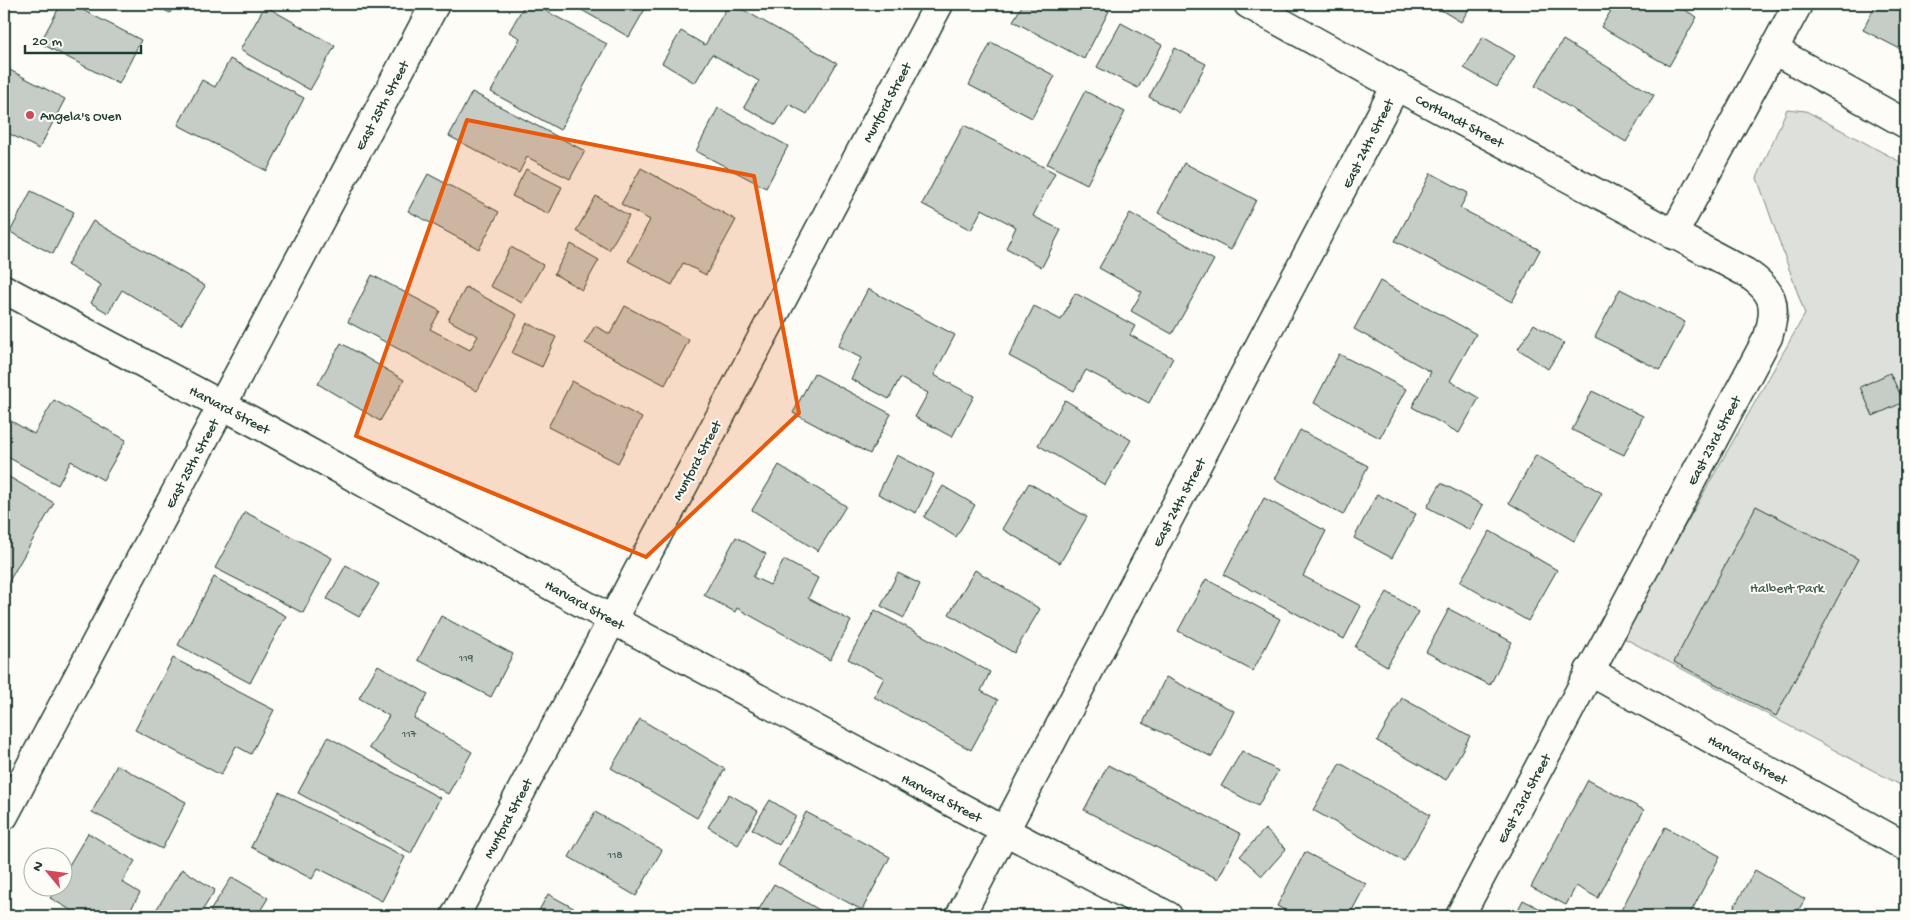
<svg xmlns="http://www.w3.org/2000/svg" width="1910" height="920" viewBox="0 0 1910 920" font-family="'Gochi Hand',sans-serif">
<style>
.green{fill:#dde0db;stroke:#7e8e88}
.building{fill:#c6cdc7;stroke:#1f3d34}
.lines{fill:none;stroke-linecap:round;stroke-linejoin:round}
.street-casing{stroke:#1f3d34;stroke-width:31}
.street{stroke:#fdfcf7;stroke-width:28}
.marked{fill:#e8590c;fill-opacity:0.2;stroke:#e8590c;stroke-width:4;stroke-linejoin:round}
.poi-dot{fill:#d1495b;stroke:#fdfcf7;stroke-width:2}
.labels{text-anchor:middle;stroke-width:4;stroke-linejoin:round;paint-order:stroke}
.number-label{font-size:11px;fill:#496159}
.street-label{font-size:14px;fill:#1f3d34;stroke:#fdfcf7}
.poi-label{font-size:14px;fill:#1f3d34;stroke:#fdfcf7;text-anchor:start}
.park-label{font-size:14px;fill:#455e55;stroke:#fdfcf7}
</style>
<rect width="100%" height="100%" fill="#fdfcf7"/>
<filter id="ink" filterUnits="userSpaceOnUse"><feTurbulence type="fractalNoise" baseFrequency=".02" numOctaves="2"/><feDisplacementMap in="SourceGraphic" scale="10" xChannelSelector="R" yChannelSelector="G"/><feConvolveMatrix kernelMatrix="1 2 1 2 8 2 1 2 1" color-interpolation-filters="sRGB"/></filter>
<g filter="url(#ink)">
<polygon class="green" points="1787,109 1806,111 1906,165 1906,788 1622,637 1805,314 1757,178"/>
<g class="building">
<polygon points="61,4 71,4 141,40 119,84 40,43"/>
<polygon points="152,4 175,4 170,13"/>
<polygon points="525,4 533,4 607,44 560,130 491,92 520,38 509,32"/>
<polygon points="571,4 648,4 629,37"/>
<polygon points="729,4 733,4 837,63 807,114 789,104 776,125 744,107 759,81 712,54 695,83 662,63 681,31 705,45"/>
<polygon points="1023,4 1096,4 1109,11 1084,59 1013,21"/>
<polygon points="1431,4 1472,4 1461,22"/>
<polygon points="1615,4 1674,4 1697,17 1669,66 1601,27"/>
<polygon points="1876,4 1906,4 1906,52 1863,30"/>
<polygon points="265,6 335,46 310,90 240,50"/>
<polygon points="1121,23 1162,45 1138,88 1097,67"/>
<polygon points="1483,37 1515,56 1497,87 1464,68"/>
<polygon points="1563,40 1654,95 1626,142 1535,86"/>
<polygon points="991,42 1055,76 1032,118 969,85"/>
<polygon points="1175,48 1206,64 1180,113 1149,97"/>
<polygon points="230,59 304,98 267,171 178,125 202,80 215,87"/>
<polygon points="4,67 65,99 39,149 4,131"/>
<polygon points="1085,91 1125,112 1087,184 1047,164"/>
<polygon points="472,92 585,151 570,179 527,157 519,173 449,136"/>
<polygon points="718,108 788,146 766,188 696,151"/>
<polygon points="964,125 1055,173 1033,216 1061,230 1042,267 1006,248 1016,227 982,209 971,230 922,204"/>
<polygon points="1184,163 1256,200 1231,250 1158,213"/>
<polygon points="641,168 736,220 706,275 683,263 672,285 628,261 650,220 621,204"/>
<polygon points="526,169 562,187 549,214 512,196"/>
<polygon points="1431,173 1468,193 1460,208 1540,250 1512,302 1395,241"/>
<polygon points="428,174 499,212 479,249 408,211"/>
<polygon points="31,191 74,212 53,254 10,232"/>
<polygon points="596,196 629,216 609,250 576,231"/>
<polygon points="1130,213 1214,260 1172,334 1131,311 1142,292 1099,268"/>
<polygon points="93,221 205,286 181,325 122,290 108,313 91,303 101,285 67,265"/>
<polygon points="571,244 599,260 582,290 554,274"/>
<polygon points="511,247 543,265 522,303 490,286"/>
<polygon points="372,275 440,311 430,329 470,350 478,336 448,320 466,287 517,315 477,391 348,322"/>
<polygon points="1380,281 1476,334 1450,381 1479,398 1459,433 1412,407 1431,372 1354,329"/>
<polygon points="868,289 955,335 934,375 974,396 952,437 915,417 928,393 900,378 889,399 851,379 861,358 838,346"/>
<polygon points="1620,289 1685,322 1660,370 1595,337"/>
<polygon points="1075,293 1135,326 1130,335 1173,358 1149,403 1086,370 1074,391 1009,356 1034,306 1061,320"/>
<polygon points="625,306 689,340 665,385 585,343 595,326 610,334"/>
<polygon points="527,323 556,337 542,367 512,353"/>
<polygon points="1534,324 1564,343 1548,369 1518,349"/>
<polygon points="341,343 404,380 380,421 318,384"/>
<polygon points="1339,354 1406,389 1380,438 1314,403"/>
<polygon points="814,373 891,414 870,454 793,413"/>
<polygon points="1890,373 1904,402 1873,416 1860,387"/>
<polygon points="572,381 642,418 618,463 548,427"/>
<polygon points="1592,391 1643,416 1624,455 1572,430"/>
<polygon points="54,400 126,440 103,480 71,461 58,485 4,455 4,417 34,434"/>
<polygon points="1065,400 1131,440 1105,485 1038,445"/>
<polygon points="1300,430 1368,466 1343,515 1275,479"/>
<polygon points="897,455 934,474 916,513 878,494"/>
<polygon points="1536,455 1602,493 1574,541 1509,503"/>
<polygon points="779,465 846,506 818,551 752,510"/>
<polygon points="4,474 54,503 4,590"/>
<polygon points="1029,483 1087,517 1060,563 1002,529"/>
<polygon points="1441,483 1483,505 1470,530 1427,507"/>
<polygon points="943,486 975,505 956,537 924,517"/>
<polygon points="1377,494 1416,514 1392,558 1354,538"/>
<polygon points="1264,498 1326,531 1303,576 1361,606 1344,639 1224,575"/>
<polygon points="1756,506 1858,559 1776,716 1674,662"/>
<polygon points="245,512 332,558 303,613 215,568"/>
<polygon points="1490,531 1557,570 1528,621 1460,582"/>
<polygon points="736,537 766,554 753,577 770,585 784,560 818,578 808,598 851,621 830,660 737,608 735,612 704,595"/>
<polygon points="346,565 379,584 359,617 327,599"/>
<polygon points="975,570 1040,609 1014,653 949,614"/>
<polygon points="898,573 920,584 904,618 881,606"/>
<polygon points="214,577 286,616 250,683 178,645"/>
<polygon points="1206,579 1280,619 1253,671 1178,631"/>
<polygon points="1387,592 1419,612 1387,666 1355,647"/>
<polygon points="1449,609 1512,642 1490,685 1426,652"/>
<polygon points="875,610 990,672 981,691 998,700 971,750 874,697 884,678 848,659"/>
<polygon points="441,616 513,654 491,697 418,660"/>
<polygon points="173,658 274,710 251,754 236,746 221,775 135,730"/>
<polygon points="378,665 428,694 414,718 472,752 448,794 369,748 389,716 359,698"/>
<polygon points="1166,677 1234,711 1212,757 1143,723"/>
<polygon points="1402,698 1470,736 1446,780 1377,741"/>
<polygon points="640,719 725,769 697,818 611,768"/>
<polygon points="328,737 440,798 411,853 298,793"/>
<polygon points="1242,751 1278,771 1258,806 1221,786"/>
<polygon points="1340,763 1430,815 1404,861 1313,810"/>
<polygon points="117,765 186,802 162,849 92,812"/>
<polygon points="1108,765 1241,834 1218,879 1084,810"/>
<polygon points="1588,780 1644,810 1598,898 1576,886 1566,905 1531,887"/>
<polygon points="279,792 405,857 382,901 318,868 312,879 251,847"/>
<polygon points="729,794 758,811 738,845 708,827"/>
<polygon points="770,800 796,816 779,845 752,829"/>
<polygon points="595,812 662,850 636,896 569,857"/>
<polygon points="806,812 890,857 862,910 778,865"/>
<polygon points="1665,827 1720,856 1689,916 1618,916"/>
<polygon points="1265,829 1286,849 1262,876 1240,856"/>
<polygon points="88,833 135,861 122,882 140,893 127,916 81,916 50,898 57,888 62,888 62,877"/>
<polygon points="1305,852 1366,884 1349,916 1296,916 1277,906"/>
<polygon points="182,869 215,890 199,916 166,916 156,910"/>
<polygon points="1755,870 1805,899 1795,916 1729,916"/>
<polygon points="232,877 268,898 257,916 218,916 210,911"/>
<polygon points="774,884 830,916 755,916"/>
<polygon points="548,894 588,916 536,916"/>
<polygon points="1523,900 1554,916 1515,916"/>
</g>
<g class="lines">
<defs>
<g id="street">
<path d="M1248 4 1396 86 1745 272C1774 291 1778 304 1768 337L1460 916"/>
<polyline points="1774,50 1906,124"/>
<polyline points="1673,235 1798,4"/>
<polyline points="4,289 267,429 611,619 1005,831 1168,916"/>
<polyline points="1589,671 1906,847"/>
<polyline points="4,816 435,4"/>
<polyline points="455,916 939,4"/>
<polyline points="960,916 1396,86"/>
</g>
</defs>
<use href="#street" class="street-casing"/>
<use href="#street" class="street"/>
</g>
</g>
<path class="marked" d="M467 120 754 176 799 413 646 557 356 436Z"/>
<circle class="poi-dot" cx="30" cy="115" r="5"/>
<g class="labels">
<g class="number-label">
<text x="466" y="661">119</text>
<text x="409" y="737">117</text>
<text x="615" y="858">118</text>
</g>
<g class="street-label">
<text transform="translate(886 102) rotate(-62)" y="5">Munford Street</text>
<text transform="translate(381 105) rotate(-62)" y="5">East 25th Street</text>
<text transform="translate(1460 120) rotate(28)" y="5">Cortlandt Street</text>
<text transform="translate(1367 143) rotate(-63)" y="5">East 24th Street</text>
<text transform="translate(230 409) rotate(28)" y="5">Harvard Street</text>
<text transform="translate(1713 440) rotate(-62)" y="5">East 23rd Street</text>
<text transform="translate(696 460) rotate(-62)" y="5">Munford Street</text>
<text transform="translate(191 463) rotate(-62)" y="5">East 25th Street</text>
<text transform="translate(1178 502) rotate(-62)" y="5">East 24th Street</text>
<text transform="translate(585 604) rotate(29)" y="5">Harvard Street</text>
<text transform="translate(1748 759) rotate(29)" y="5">Harvard Street</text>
<text transform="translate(942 797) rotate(28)" y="5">Harvard Street</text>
<text transform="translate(1523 798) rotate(-62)" y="5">East 23rd Street</text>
<text transform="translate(507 818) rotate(-62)" y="5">Munford Street</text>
</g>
<g class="poi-label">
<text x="40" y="120">Angela's Oven</text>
</g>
<g class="park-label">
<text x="1787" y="592">Halbert Park</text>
</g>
</g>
<rect width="1910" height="920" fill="none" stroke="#fdfcf7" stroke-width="20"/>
<rect x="10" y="10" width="1890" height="900" fill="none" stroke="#1f3d34" stroke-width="2" filter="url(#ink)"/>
<g transform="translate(48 872) rotate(299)"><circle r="24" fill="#fdfcf7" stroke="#a4b0a9"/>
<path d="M0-4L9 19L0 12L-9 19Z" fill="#d1495b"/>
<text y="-8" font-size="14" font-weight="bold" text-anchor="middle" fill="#1f3d34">N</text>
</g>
<path d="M25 45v8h116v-8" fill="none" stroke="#1f3d34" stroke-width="2.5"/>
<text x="32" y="45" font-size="15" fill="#1f3d34" stroke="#fdfcf7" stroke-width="4" paint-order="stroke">20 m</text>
</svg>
